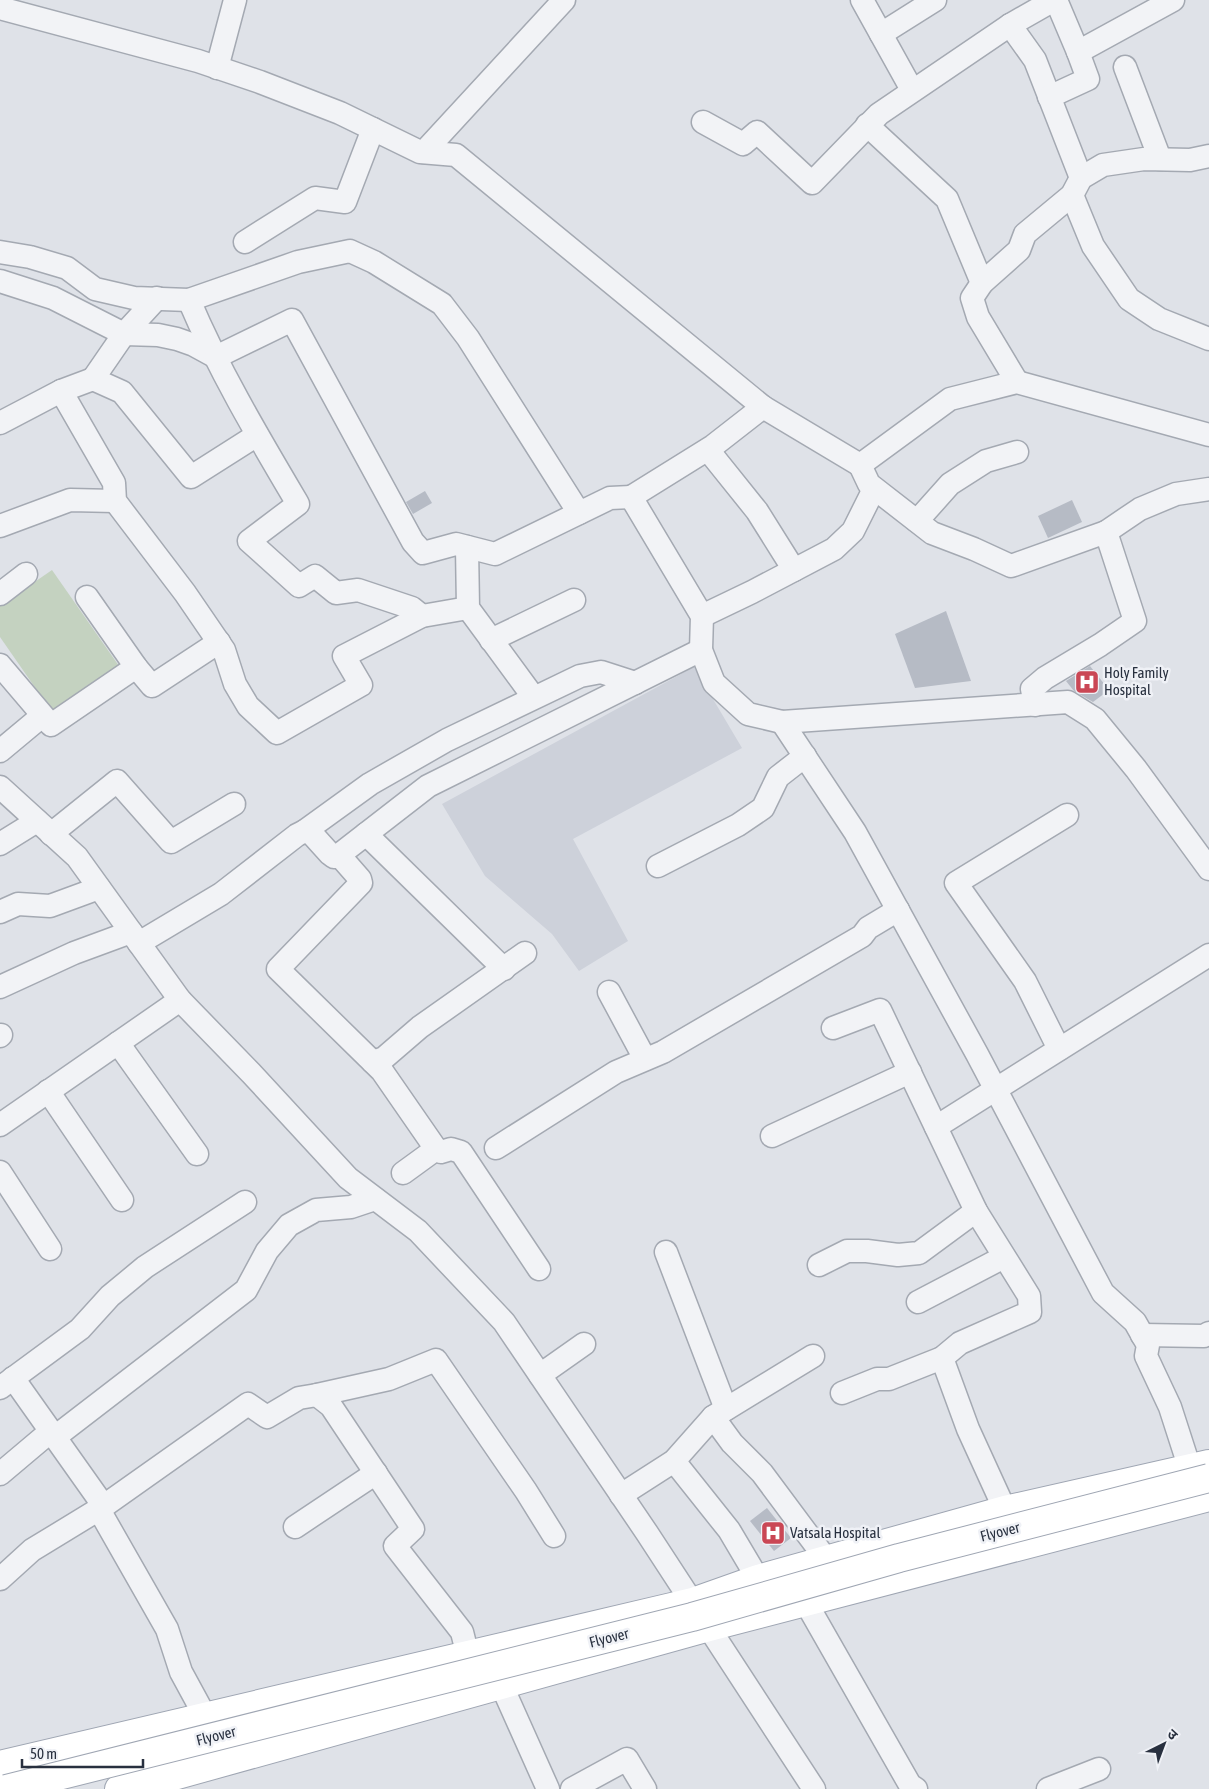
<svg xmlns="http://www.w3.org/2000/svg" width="1209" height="1789" viewBox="0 0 1209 1789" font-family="'Asap Condensed','Noto Sans Devanagari',sans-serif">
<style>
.built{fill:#cdd1da}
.green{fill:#c4d2c0}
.building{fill:#b6bbc5}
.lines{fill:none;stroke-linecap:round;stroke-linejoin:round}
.minor-casing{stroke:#a4a9b2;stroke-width:25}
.major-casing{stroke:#9fa6b3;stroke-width:30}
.minor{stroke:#f2f3f6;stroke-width:22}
.major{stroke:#fff;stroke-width:28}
.major-bridge-casing{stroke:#9fa6b3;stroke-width:30;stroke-linecap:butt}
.major-bridge{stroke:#fff;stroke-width:28}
.labels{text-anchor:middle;stroke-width:5;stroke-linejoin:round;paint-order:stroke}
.poi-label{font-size:15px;fill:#28303f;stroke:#eff1f6;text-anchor:start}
.street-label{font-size:15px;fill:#28303f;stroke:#eff1f6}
</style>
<rect width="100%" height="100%" fill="#dfe2e8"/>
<polygon class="built" points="694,667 742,748 573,839 628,941 579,971 552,934 485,876 442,804"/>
<polygon class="green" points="52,570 119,666 52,712 0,637 0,606"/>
<g class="building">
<polygon points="425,491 432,503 413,514 406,502"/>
<polygon points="1072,500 1082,522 1048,538 1038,516"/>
<polygon points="946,611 971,681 915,688 895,634"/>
<polygon points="1090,666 1109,690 1093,702 1074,691 1066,681"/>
<polygon points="767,1508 791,1538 774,1551 750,1521"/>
</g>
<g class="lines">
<defs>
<g id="minor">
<polyline points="862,0 912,90"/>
<polyline points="0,8 198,61 260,82 340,113 420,152 456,155 763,407 860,465 950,399 1017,382 1209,435"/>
<polyline points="1010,25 1035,60 1081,178"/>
<polyline points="881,34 935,0"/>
<polyline points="1078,52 1173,0"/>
<polyline points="1125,67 1160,159"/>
<polyline points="217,68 235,0"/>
<polyline points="1049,97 1088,79 1078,52 1056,0"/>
<polyline points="703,122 743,144 757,132 812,183 879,114 1010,25 1054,0"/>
<polyline points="867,125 947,199 982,283"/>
<polyline points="424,152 564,0"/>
<polyline points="1072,195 1093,246 1129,299 1159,319 1209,339"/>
<polyline points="245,242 315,198 345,202 373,129"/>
<polyline points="0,252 30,257 67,268 95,289 134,298 189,300 298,262 350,251 374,262 442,304 468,338 579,513"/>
<polyline points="0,281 53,298 124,334 158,335 177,339 194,345 216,357"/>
<path d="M189 300C219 371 259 438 298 504L249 541 299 586 315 576 336 593 358 590 412 608 422 616"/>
<polyline points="216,357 292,320 413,542 423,553 456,544 495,554 610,498 631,497"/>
<polyline points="93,379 124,334 157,298"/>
<polyline points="1017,382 978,317 972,298 982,283 1019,250 1025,234 1072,195 1081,178 1103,165 1144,159 1190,160 1209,156"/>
<polyline points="61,391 114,483 115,501 185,593 224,650 235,684 248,706 277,733 361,685 344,656 422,616 468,608"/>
<polyline points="763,407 713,446 631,497 702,616 701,650 714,683 748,714 782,722 1068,702 1095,719 1136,769 1209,869"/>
<polyline points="0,423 61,391 93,379 122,392 191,477 257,435"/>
<polyline points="708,450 757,511 794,570"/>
<polyline points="860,465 869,484 932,533 974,549 1011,566 1106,532 1135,621 1100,645 1045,678 1032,689 1035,705"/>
<polyline points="917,521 950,484 986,461 1017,452"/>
<polyline points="0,526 70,500 115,501"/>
<polyline points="1106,532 1140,509 1176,494 1209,489"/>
<polyline points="467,547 468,608 529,691"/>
<polyline points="0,594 26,574"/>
<polyline points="87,597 136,667 152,686 219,642"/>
<polyline points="702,616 752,592 834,549 853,531 874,489"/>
<polyline points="491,640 574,600"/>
<polyline points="0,665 51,725 136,667"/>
<polyline points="782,722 855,832 977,1054 1103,1293 1135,1322 1148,1345 1146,1356 1170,1407 1190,1469"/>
<polyline points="0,751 42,716"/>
<polyline points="0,787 77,857 180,1000 251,1073 348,1178 418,1231 504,1322 647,1533 814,1789"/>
<polyline points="305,831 370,784 447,740 580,676 601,672 635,683"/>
<polyline points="51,834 117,781 171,842 234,804"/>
<polyline points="366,834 504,969"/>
<polyline points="0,844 37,821"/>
<polyline points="339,855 360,879 361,883 278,969 382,1071 436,1149"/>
<polyline points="658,866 738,825 763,808 778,777 805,756"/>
<polyline points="0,912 18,904 50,906 99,888"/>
<polyline points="139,943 221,894 297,835 305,831 311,833 330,854 334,857 339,855 428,786 701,650"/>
<polyline points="0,987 74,953 131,932"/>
<polyline points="609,992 645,1059"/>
<polyline points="833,1028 880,1010 976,1211 1029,1296 1030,1312 960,1343 942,1358 889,1379 877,1379 842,1393"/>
<polyline points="0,1036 1,1035"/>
<polyline points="118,1043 197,1154"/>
<polyline points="1059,1049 1025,981 956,883 1067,815"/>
<polyline points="373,1062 384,1058 420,1027 525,953"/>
<polyline points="48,1091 122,1200"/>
<polyline points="0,1125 180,1000"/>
<polyline points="936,1127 1209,955"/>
<polyline points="772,1136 910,1072"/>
<polyline points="496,1148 616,1072 663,1052 862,936 868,928 898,910"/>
<polyline points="0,1172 50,1249"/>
<polyline points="403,1173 436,1149 441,1152 451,1149 461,1152 539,1269"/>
<polyline points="666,1252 726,1409"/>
<polyline points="819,1265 847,1251 867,1251 898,1255 919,1253 976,1211"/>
<polyline points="918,1302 1004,1257"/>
<polyline points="1142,1335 1204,1336 1209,1333"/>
<polyline points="942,1358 968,1429 1005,1510"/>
<polyline points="540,1375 584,1344"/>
<polyline points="13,1378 98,1498 102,1515 167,1629 181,1672 206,1718 208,1731"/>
<polyline points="0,1388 80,1329 110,1296 145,1267 245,1202"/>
<polyline points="317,1395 389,1379 436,1360 526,1491 554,1536"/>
<polyline points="713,1417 732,1443 762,1473 826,1559"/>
<polyline points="55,1437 246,1290 267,1251 289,1225 316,1210 351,1207 375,1199"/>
<polyline points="674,1461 729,1530 758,1579"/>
<polyline points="0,1474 51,1431"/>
<polyline points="621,1495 674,1461 713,1417 813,1356"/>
<polyline points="295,1527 376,1473"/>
<polyline points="0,1579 32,1550 101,1508 248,1404 267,1417 299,1398 317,1395 331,1406 413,1529 395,1546 462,1632 468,1656"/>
<polyline points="805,1601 910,1785 916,1789"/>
<polyline points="495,1669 501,1684 548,1789"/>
<polyline points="572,1789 627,1759 645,1789"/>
<polyline points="1048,1789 1099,1769"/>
</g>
<g id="major">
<polyline points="0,1765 693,1602 758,1579 1005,1510 1209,1464"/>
<polyline points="119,1789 170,1777 709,1627 1209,1497"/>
</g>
</defs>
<use href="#minor" class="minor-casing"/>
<use href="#major" class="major-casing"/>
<use href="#minor" class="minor"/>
<use href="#major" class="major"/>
<defs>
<polyline id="major-bridge" points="6,1789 692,1617 899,1558 1209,1478"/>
</defs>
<use href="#major-bridge" class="major-bridge-casing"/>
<use href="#major-bridge" class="major-bridge"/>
</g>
<defs>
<symbol id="hospital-square" viewBox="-11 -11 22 22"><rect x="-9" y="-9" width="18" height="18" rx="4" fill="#ca4755" stroke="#eff1f6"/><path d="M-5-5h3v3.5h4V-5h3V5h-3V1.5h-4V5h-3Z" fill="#fff"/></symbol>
</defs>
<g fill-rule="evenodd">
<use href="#hospital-square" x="1073" y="668" width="28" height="28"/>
<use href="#hospital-square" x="759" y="1519" width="28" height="28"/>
</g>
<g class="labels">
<g class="poi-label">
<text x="1104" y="678">Holy Family<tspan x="1104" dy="17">Hospital</tspan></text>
<text x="790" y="1538">Vatsala Hospital</text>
</g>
<g class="street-label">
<text transform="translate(1000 1532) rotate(-14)" y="5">Flyover</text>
<text transform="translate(609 1638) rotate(-14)" y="5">Flyover</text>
<text transform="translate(216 1736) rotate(-14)" y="5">Flyover</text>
</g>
</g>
<g transform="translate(1164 1744) rotate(42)" stroke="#eff1f6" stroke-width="4" paint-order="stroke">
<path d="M0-4L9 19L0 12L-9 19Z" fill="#28303f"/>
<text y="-8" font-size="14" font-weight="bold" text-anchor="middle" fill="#28303f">उ</text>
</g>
<path d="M22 1759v8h121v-8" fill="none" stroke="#28303f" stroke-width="2.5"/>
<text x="30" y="1759" font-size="15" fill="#28303f" stroke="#eff1f6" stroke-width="4" paint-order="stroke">50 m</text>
</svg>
